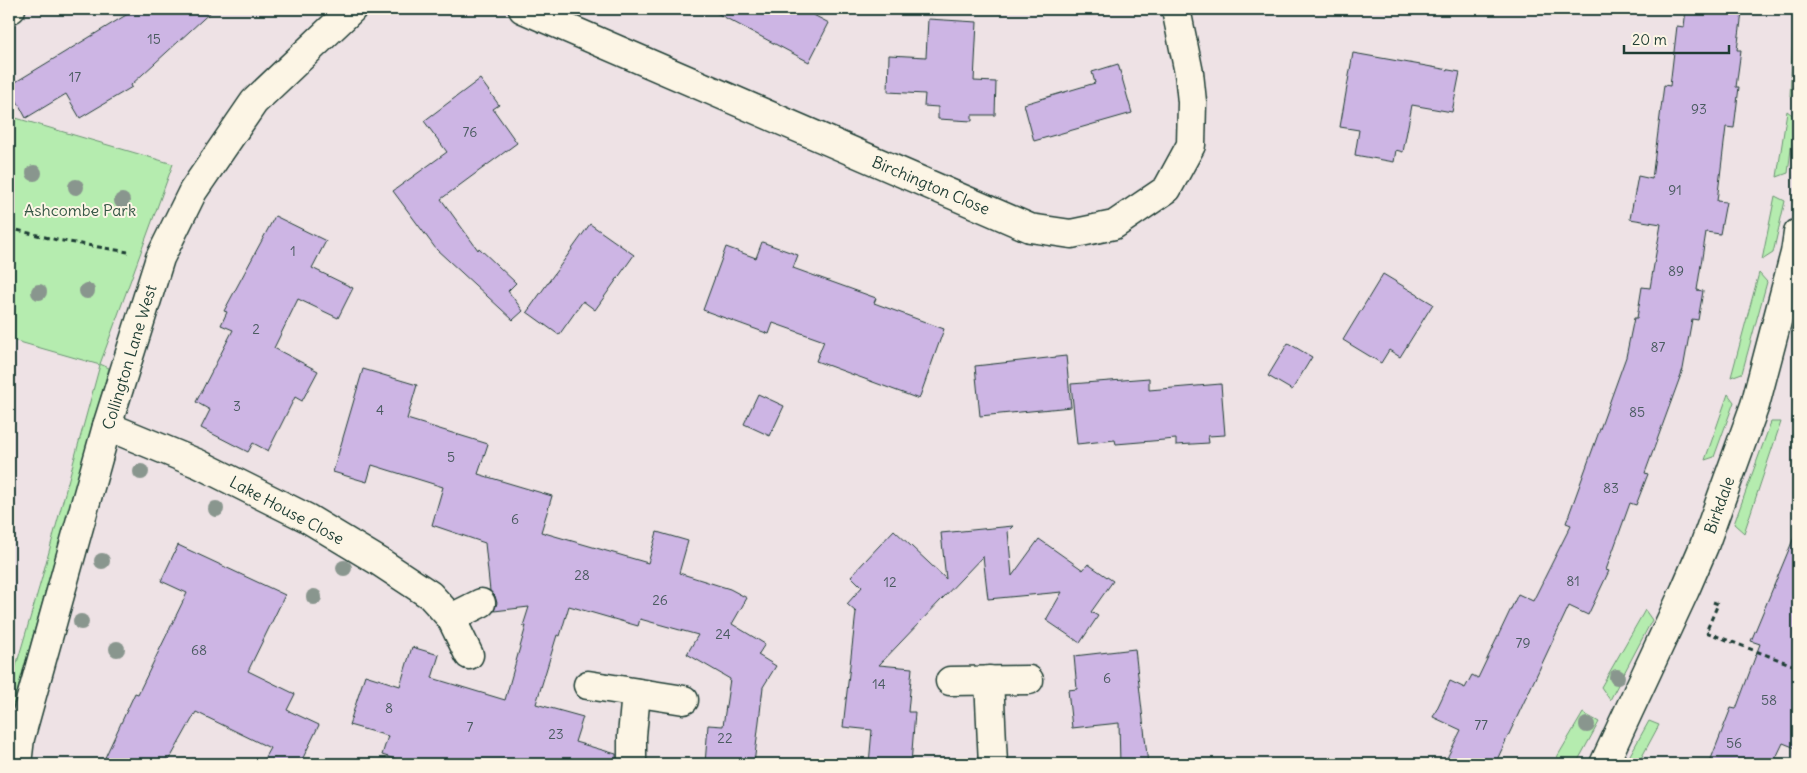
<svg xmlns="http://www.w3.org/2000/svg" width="1807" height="773" viewBox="0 0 1807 773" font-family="Delius,sans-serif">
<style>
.green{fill:#b5ecaf;stroke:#6a9472}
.building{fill:#cdb5e4;stroke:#1f3d34}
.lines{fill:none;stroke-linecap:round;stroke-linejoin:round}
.minor-casing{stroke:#1f3d34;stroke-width:31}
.path{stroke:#1f3d34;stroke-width:3;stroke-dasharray:5 4;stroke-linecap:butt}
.minor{stroke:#fcf5e5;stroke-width:28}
.tree{fill:#89968e}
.labels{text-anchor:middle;stroke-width:4;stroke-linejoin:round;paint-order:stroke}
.number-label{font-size:14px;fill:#4a5b60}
.street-label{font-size:16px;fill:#1f3d34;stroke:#fcf5e5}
.park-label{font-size:16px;fill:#365746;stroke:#fcf5e5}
</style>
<rect width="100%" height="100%" fill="#eee2e5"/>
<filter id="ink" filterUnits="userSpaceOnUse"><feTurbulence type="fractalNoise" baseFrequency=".02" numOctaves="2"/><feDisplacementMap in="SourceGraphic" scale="10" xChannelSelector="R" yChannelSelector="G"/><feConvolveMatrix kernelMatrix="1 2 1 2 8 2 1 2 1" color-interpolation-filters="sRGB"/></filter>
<g filter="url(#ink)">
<g class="green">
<polygon points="1793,36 1798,38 1798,94 1790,97"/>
<polygon points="1787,111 1795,117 1788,173 1777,177"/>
<polygon points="9,116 173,164 100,364 109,368 9,720 9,690 41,581 100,365 9,339"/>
<polygon points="1775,196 1785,201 1773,253 1762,260"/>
<polygon points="1759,273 1767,282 1742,373 1731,377"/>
<polygon points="1728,394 1734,402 1714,457 1705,460"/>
<polygon points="1771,422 1781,422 1744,533 1734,524"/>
<polygon points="1645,610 1652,620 1610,700 1601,687"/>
<polygon points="1583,713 1599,722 1576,764 1553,764"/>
<polygon points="1649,721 1659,725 1638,764 1625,764"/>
</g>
<g class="building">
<polygon points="136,9 214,9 131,85 132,87 80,118 66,94 26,118 9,86"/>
<polygon points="709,9 802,9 829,23 809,62"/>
<polygon points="1686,9 1703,9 1742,13 1737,50 1741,50 1736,87 1739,87 1734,128 1726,127 1717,201 1726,202 1720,234 1706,232 1697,290 1703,291 1698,320 1692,319 1683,369 1645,473 1648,474 1636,505 1630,503 1606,570 1609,571 1588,615 1569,606 1495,764 1444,764 1461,730 1433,717 1450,681 1465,688 1472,675 1478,678 1518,594 1533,601 1571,525 1566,523 1626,357 1634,318 1637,318 1642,287 1650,288 1661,224 1630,219 1638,176 1652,179 1664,85 1670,86 1677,26 1684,27"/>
<polygon points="928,19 977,22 974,81 996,82 995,115 972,115 972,121 938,119 938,107 924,106 925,94 888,92 889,55 926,57"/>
<polygon points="1353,53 1460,72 1452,112 1412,105 1403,152 1396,150 1394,162 1355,155 1359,130 1340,127"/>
<polygon points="1118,64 1132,113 1034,141 1024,104 1095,83 1092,72"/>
<polygon points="480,79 499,105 493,109 517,143 441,199 478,250 479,248 516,283 508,291 523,311 513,320 436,249 393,191 447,152 424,121"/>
<polygon points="275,216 326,241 312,268 353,288 338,318 298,299 274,348 318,371 302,401 295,397 268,451 253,443 248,452 201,428 210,410 196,402 233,330 221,325 227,312 224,311"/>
<polygon points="590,224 634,255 595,310 583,301 559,335 527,312"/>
<polygon points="762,242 798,255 793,268 876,298 874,303 944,329 919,399 816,361 824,341 773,323 769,334 703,310 726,247 756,258"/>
<polygon points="1383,274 1433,304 1400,357 1389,350 1381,363 1343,340"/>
<polygon points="1288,343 1312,357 1292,390 1268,376"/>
<polygon points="1066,356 1071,407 980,416 975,366"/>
<polygon points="363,369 417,385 407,419 488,444 478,474 552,496 541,532 648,563 657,532 688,541 679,573 730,589 747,598 732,624 765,644 758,655 776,666 763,687 754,764 705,764 708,725 723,726 730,679 687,654 698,635 640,619 638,626 569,606 560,636 557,635 536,704 583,717 575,742 616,754 616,764 411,764 382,755 388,736 349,725 365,675 400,686 412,647 439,655 432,678 505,700 526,626 523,626 529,607 494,611 497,603 495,596 490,591 485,543 432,525 443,487 372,465 367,482 333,472"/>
<polygon points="1149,378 1149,390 1221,384 1225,435 1208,436 1209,443 1176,445 1176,439 1116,444 1115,440 1077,444 1071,384"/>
<polygon points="758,394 784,406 770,436 744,424"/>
<polygon points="1013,526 1008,531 1012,576 1039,539 1083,570 1088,564 1113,581 1091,612 1098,616 1080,643 1046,620 1062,592 988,599 983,556 879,665 912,668 908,712 915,712 911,764 869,764 872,730 843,727 856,612 847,604 862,587 851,576 894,530 946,579 941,533"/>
<polygon points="1797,530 1798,530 1798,749 1783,743 1773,764 1709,764 1731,708 1736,709 1760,644 1751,641"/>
<polygon points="178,545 285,595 248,671 295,694 287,710 319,725 300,764 261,764 270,748 196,712 167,764 102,764 135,693 138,694 187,593 161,581"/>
<polygon points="1135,649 1148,764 1120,764 1119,723 1072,728 1068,690 1077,689 1074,656"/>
</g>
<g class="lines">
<defs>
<g id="minor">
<polyline points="523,9 1030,228 1071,234 1114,225 1167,189 1191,145 1192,102 1189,73 1176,9"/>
<polyline points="9,10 11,9"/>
<polyline points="107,426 199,464 307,518 380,562 430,595 451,618 469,655"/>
<polyline points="451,618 481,603"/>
<polyline points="989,680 993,764"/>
<polyline points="950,681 1029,680"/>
<polyline points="588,685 684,700"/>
<polyline points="17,764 20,738 107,426 160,258 193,191 254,102 352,9"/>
<polyline points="632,764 632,736 636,693"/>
<polyline points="1604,764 1685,590 1704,546 1755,405 1795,253 1798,233"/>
</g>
</defs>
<use href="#minor" class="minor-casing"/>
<g class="path">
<polyline points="9,228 57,240 128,252"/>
<polyline points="1713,602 1718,604 1706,632 1798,667"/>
</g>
<use href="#minor" class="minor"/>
</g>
<g class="tree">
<circle cx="34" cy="173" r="8"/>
<circle cx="76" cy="187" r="8"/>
<circle cx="122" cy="201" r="8"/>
<circle cx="87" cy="291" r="8"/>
<circle cx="39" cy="292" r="8"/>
<circle cx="141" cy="472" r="8"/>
<circle cx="216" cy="509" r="8"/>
<circle cx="102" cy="561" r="8"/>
<circle cx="344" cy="568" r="8"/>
<circle cx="314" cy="597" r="8"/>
<circle cx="81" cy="622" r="8"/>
<circle cx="117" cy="649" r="8"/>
<circle cx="1617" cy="677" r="8"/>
<circle cx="1587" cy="725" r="8"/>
</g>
</g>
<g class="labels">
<g class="number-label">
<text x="154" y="44">15</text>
<text x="75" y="82">17</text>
<text x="1699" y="114">93</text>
<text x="470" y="137">76</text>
<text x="1675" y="195">91</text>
<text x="293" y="256">1</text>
<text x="1676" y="276">89</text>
<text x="256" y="334">2</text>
<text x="1658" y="352">87</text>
<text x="237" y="411">3</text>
<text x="380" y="415">4</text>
<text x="1637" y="417">85</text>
<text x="451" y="462">5</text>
<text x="1611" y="493">83</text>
<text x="515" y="524">6</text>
<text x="582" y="580">28</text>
<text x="1573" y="586">81</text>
<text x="890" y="587">12</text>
<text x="660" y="605">26</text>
<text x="723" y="639">24</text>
<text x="1523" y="648">79</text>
<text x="199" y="655">68</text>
<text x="1107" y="683">6</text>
<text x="879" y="689">14</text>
<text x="1769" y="705">58</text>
<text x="389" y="713">8</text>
<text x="1481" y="730">77</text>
<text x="470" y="732">7</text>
<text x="556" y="739">23</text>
<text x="725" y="743">22</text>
<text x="1734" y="748">56</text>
</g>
<g class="street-label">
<text transform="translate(931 185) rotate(23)" y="6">Birchington Close</text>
<text transform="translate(129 357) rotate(-73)" y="6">Collington Lane West</text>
<text transform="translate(1719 505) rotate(-70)" y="6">Birkdale</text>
<text transform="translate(287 510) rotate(28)" y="6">Lake House Close</text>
</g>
<g class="park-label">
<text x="80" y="216">Ashcombe Park</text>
</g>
</g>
<rect width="1807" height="773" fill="none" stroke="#fcf5e5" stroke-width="30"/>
<rect x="15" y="15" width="1777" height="743" fill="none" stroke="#1f3d34" stroke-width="2" filter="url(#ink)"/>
<path d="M1624 45v8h105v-8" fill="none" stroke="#1f3d34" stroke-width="2.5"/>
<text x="1632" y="45" font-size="15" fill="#1f3d34" stroke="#fcf5e5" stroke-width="4" paint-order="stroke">20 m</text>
</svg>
